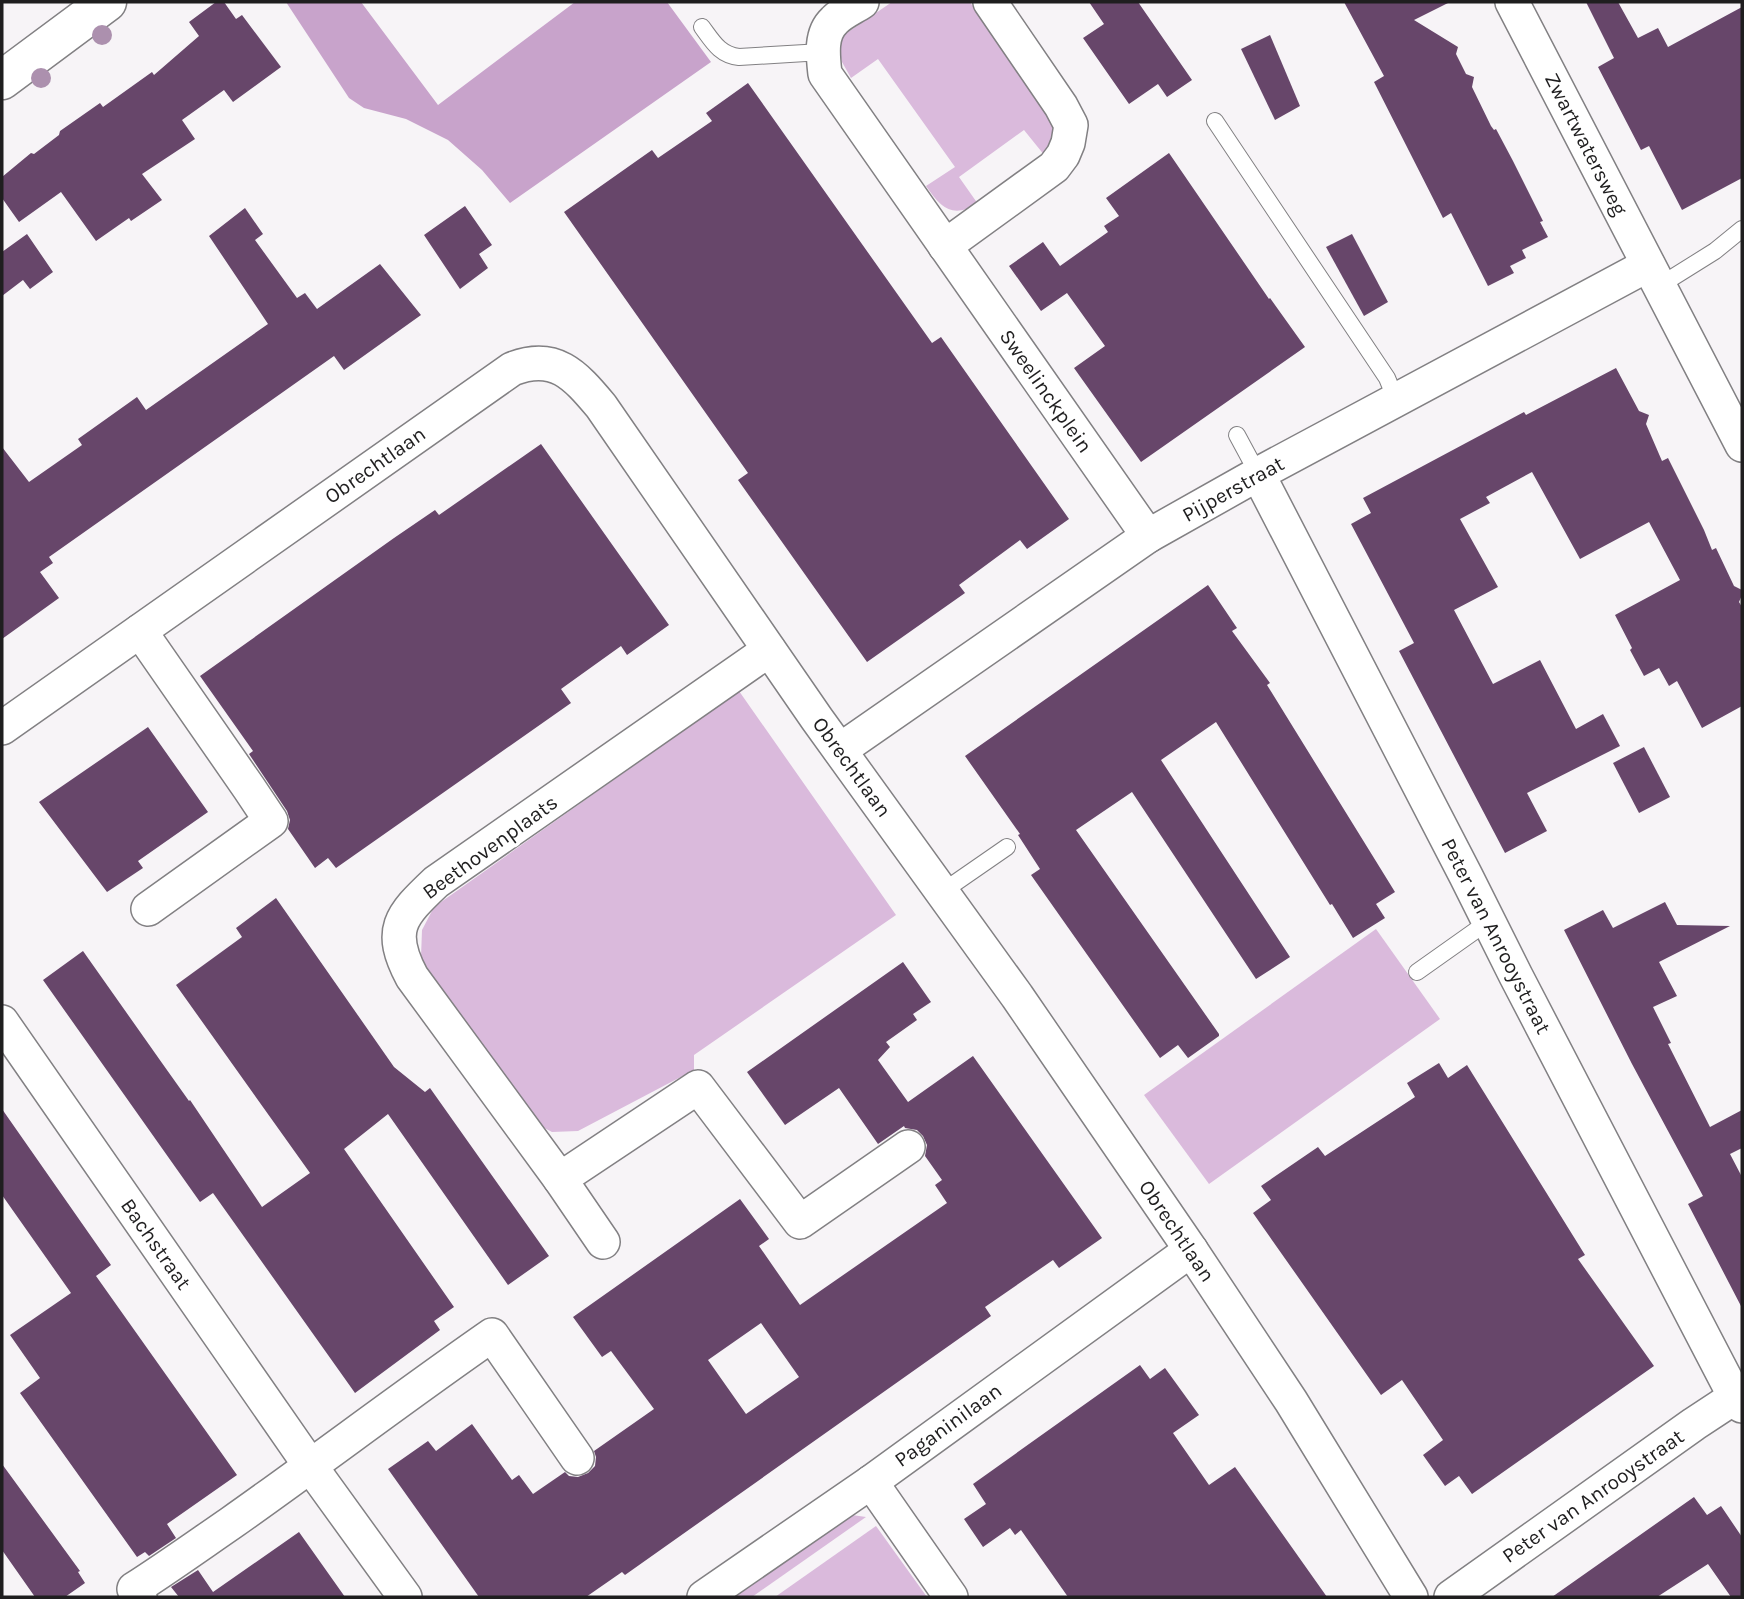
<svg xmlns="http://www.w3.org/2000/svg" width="1744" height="1599" viewBox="0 0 1744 1599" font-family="Karla,sans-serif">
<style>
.green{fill:#dabadc}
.forest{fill:#c8a3cb}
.building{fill:#67466a;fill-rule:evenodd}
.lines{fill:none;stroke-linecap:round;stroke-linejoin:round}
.lane-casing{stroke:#828083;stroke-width:18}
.street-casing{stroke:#828083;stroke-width:36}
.secondary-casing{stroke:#828083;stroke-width:41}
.lane{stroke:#fff;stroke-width:16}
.street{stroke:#fff;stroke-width:33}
.secondary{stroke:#fff;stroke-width:38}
.tree{fill:#ac90ae}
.labels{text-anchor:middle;stroke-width:7;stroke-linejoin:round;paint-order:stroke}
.street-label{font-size:21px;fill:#1f1e1f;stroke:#fff}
</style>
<rect width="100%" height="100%" fill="#f7f4f7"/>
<g class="green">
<path d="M892 2H970L1059 134 1045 156 1024 130 959 177 978 204C952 218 942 209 926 186L955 167 878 59 851 78 842 62 840 54V43L845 34Z"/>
<polygon points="739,691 896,915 694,1055 694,1070 578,1131 552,1132 535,1123 433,980 421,957 422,930 434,907"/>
<polygon points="1376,929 1440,1019 1209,1184 1144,1095"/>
<polygon points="852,1515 866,1517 752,1597 733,1597 841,1521"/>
<polygon points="876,1526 927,1597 775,1597"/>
</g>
<polygon class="forest" points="286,2 361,2 438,105 575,2 667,2 711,62 510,203 482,170 448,140 406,119 364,108 349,98"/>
<g class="building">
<polygon points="216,2 224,2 236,19 242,15 281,67 233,102 224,90 182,120 195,139 142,174 162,200 131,221 129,218 96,241 61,192 19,222 2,198 2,177 31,153 34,154 59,135 60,131 100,103 103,107 152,72 154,75 199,36 189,22"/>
<polygon points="1089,2 1138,2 1192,80 1167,97 1158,84 1129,104 1083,38 1104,24"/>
<polygon points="1344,2 1450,2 1414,20 1458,47 1456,54 1466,74 1474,77 1472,87 1491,126 1494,130 1496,129 1513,161 1543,221 1540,222 1548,237 1522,250 1526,258 1510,266 1514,273 1488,286 1451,213 1443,218 1374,82 1384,76"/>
<polygon points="1586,2 1618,2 1638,38 1658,28 1668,47 1742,7 1742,178 1682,210 1649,146 1641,150 1598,67 1614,58"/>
<polygon points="1270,35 1300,106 1275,120 1241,49"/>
<polygon points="748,83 932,343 941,337 1069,519 1027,549 1020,540 959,585 965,593 867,662 738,480 748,473 564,212 652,150 658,158 712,121 706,113"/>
<polygon points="1169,153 1269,299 1270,298 1305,347 1141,462 1074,368 1105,346 1067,293 1041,311 1009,266 1043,242 1060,266 1108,232 1104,226 1119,216 1106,198"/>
<polygon points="465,206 492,245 479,254 488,268 460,289 424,235"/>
<polygon points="245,208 263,234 255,240 297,298 305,293 317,309 380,264 421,315 344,370 334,356 49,557 53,563 40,572 59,598 2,639 2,447 29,482 82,445 78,439 137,397 146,410 268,324 209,236"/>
<polygon points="27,234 53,272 30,289 23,280 2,296 2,252"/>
<polygon points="1352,234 1388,302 1364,316 1326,247"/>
<polygon points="1616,368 1639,411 1649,415 1646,424 1662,461 1668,458 1704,530 1712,550 1716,548 1734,586 1742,590 1742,595 1739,602 1742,607 1742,706 1702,728 1677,681 1669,686 1659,668 1644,676 1630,650 1632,648 1615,615 1680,580 1649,522 1580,559 1532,472 1486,497 1490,503 1460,519 1498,587 1454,610 1493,684 1540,660 1576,729 1603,714 1620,746 1527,793 1547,831 1505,853 1399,651 1414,643 1351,524 1371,513 1363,498 1524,412 1526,415"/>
<polygon points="541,444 669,625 627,655 621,646 561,689 571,703 336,868 328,858 315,868 288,829 290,820 287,811 249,754 253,751 200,676 394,538 435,510 439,515"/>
<polygon points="1208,585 1237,628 1232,631 1270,683 1267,685 1395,892 1376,904 1385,918 1353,938 1332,904 1330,905 1216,722 1161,760 1290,957 1256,979 1132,792 1076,830 1219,1034 1219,1036 1188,1058 1178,1045 1160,1058 1031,875 1040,869 1018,835 1020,834 965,756"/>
<polygon points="148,727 208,812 138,861 143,868 107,892 39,802"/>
<polygon points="1644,747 1670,797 1639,813 1613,763"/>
<polygon points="276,898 394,1067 425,1092 430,1088 549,1256 508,1285 388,1114 344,1149 454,1307 434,1321 440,1330 355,1393 213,1193 200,1202 43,980 83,951 162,1063 189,1101 190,1100 262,1207 310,1173 176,985 242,937 236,928"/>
<polygon points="1665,902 1677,925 1730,926 1659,962 1677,996 1653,1007 1671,1043 1668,1044 1710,1127 1742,1110 1742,1148 1730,1154 1742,1177 1742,1308 1688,1204 1703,1196 1632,1064 1564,930 1603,910 1613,928"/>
<path d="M903 962 931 1002 913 1014 917 1020 886 1042 890 1047 878 1060 908 1102 973 1056 1102 1238 1059 1268 1053 1260 985 1307 991 1316 625 1575 622 1572 586 1597H479L388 1469 428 1441 436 1451 472 1424 512 1480 519 1475 533 1494 565 1472 569 1476 578 1477 588 1473 595 1466 596 1457 594 1451 654 1409 611 1351 602 1357 573 1317 740 1199 769 1239 759 1246 800 1305 947 1203 935 1185 942 1180 925 1156 927 1145 923 1136 917 1130 905 1128 904 1126 878 1144 839 1088 785 1125 747 1072ZM761 1323 799 1377 746 1414 708 1360Z"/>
<polygon points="1439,1063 1448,1078 1467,1065 1585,1255 1578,1259 1654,1366 1472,1494 1459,1476 1445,1486 1423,1455 1443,1440 1402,1380 1381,1395 1253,1213 1271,1200 1261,1186 1318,1147 1325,1156 1415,1097 1407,1083"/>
<polygon points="2,1109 111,1265 96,1276 237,1475 167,1524 176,1538 149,1556 145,1552 137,1557 20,1393 40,1378 10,1335 71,1293 2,1195"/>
<polygon points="1140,1365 1150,1379 1165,1368 1199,1415 1173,1433 1209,1485 1235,1467 1327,1597 1068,1597 1021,1530 1015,1535 1010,1528 983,1547 964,1519 986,1504 973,1484"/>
<polygon points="2,1464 80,1571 78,1572 85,1583 65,1597 35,1597 2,1550"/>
<polygon points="1694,1497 1707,1515 1721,1506 1742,1537 1742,1597 1731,1597 1708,1564 1657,1597 1552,1597"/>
<polygon points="299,1532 345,1597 179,1597 171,1587 198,1570 213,1592"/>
</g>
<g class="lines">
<defs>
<g id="lane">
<path d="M702 27C713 42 720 55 739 57L822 52"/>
<polyline points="1215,121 1387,378 1396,400"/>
<polyline points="1659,286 1715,251 1742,229"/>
<polyline points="1237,435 1258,474"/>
<polyline points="942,892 1007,847"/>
<polyline points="1417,972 1489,921"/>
</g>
<g id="street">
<path d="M862 2C853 8 841 13 834 21 820 34 823 56 825 74L1148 536"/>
<polyline points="1512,2 1742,445"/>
<polyline points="945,246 1054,167 1063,155 1068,143 1071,125 1061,106 990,2"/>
<polyline points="1258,474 1466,876 1516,976 1735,1397 1742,1406"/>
<polyline points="140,631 249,788 271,821 148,909"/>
<path d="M769 650 436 882C400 916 387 930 412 977L560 1179 698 1087 800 1222 908 1147"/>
<path d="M2 728 512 369C555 352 575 375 601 406L817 719 1017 996 1191 1250 1291 1401 1411 1597"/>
<polyline points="840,750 1148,536 1258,474 1648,265"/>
<polyline points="2,1022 311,1467 405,1597"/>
<polyline points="560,1179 603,1242"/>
<polyline points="871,1482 951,1597"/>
<path d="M140 1597 134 1589C167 1568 199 1545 231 1523 319 1461 404 1396 492 1335L577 1458"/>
<polyline points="704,1597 871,1482 1191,1250"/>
<polyline points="1451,1597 1694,1424 1735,1397"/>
</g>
<polyline id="secondary" points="2,80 107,2"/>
</defs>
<use href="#lane" class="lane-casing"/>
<use href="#street" class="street-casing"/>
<use href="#secondary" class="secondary-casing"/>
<use href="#lane" class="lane"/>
<use href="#street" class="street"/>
<use href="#secondary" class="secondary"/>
</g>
<g class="tree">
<circle cx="102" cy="35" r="10"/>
<circle cx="41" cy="78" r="10"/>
</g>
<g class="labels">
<g class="street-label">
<text transform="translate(1586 144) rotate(63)" y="7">Zwartwatersweg</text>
<text transform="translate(1046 391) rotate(55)" y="7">Sweelinckplein</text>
<text transform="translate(375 465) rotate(-35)" y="7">Obrechtlaan</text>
<text transform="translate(1233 489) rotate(-29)" y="7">Pijperstraat</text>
<text transform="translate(852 767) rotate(54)" y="7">Obrechtlaan</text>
<text transform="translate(490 847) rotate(-36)" y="7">Beethovenplaats</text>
<text transform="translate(1496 936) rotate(63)" y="7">Peter van Anrooystraat</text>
<text transform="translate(1177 1231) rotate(56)" y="7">Obrechtlaan</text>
<text transform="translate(156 1244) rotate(55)" y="7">Bachstraat</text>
<text transform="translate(948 1425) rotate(-36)" y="7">Paganinilaan</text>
<text transform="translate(1593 1496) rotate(-35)" y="7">Peter van Anrooystraat</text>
</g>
</g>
<rect width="1744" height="1599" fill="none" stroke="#1f1e1f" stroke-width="7"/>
</svg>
